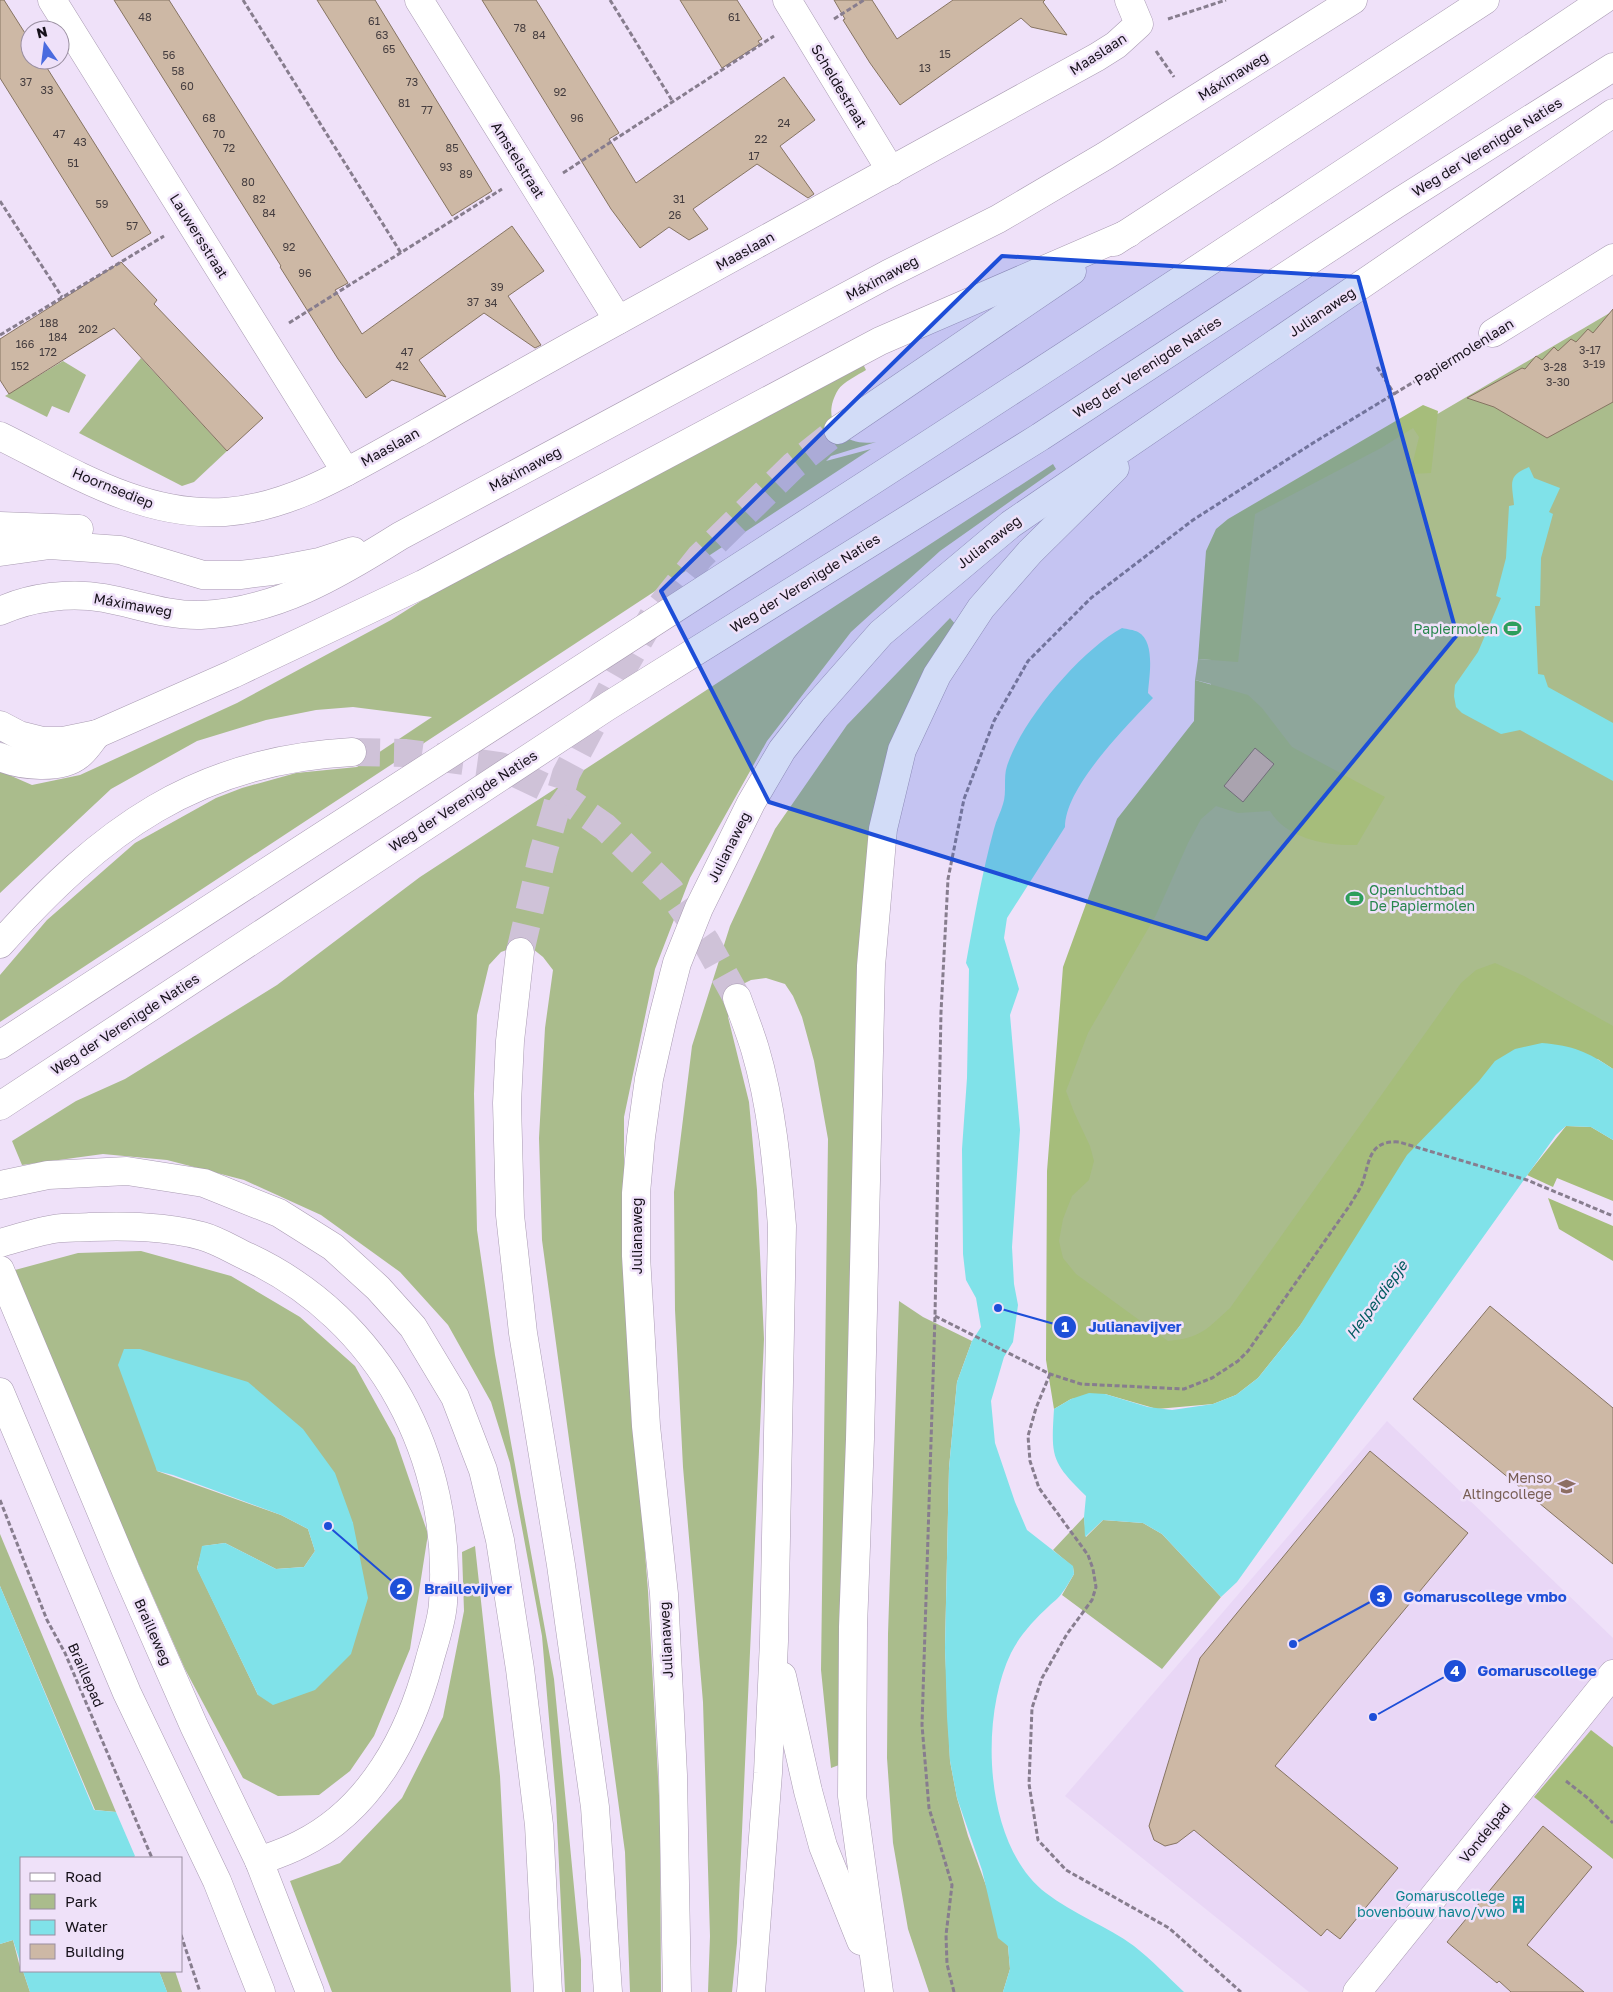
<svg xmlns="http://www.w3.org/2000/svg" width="1613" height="1992" viewBox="0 0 1613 1992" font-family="'Golos Text',sans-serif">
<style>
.built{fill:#e9d7f6}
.green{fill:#aabc8c;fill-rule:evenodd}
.forest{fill:#a6bd7b}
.water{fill:#80e2e9}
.building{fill:#cdb8a5;stroke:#867462}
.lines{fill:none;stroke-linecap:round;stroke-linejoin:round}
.trunk-tunnel{stroke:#cfc2d8;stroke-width:28;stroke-dasharray:28 14;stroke-linecap:butt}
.minor-casing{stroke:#a99bb2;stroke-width:29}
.secondary-casing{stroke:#a99bb2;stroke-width:29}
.trunk-casing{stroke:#a99bb2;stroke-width:29}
.path{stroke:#877d8e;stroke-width:3;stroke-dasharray:5 2.5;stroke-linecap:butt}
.minor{stroke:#fff;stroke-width:28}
.secondary{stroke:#fff;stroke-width:28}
.trunk{stroke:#fff;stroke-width:28}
.marked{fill:#1d4ed8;fill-opacity:0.2;stroke:#1d4ed8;stroke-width:4;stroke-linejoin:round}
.labels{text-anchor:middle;stroke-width:5;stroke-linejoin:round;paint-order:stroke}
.number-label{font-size:11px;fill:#443c3e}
.street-label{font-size:14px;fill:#17121b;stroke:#efe1f9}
.leisure-label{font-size:14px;fill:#27864d;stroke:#efe1f9;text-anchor:end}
.education-label{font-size:14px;fill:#785e54;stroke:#efe1f9;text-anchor:end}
.culture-label{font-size:14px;fill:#0d838f;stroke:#efe1f9;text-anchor:end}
.water-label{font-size:15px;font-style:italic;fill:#005b60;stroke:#efe1f9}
.leader{fill:none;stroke:#1d4ed8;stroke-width:2}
.callout-dot{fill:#1d4ed8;stroke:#efe1f9;stroke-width:2}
.mark-label{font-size:15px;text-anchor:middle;font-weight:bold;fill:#fff}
.callout-label{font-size:15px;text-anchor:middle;font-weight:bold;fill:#1d4ed8;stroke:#efe1f9;stroke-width:5;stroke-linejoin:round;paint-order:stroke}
</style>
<rect width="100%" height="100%" fill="#efe1f9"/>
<polygon class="built" points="1387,1421 1613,1638 1613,1992 1309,1992 1065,1796"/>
<g class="green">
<polygon points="1613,311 1613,1048 1206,1344 1163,1350 1063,1270 1057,1242 1067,970 1208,717 1211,684 1195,680 1198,659 1214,660 1226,528 1421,414 1434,416"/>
<polygon points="141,358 227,451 194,482 182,486 79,433"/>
<polygon points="63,361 86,375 69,413 52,406 47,417 5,396"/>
<path d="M862 362 866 370C858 375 843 382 838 390 819 421 843 448 876 442L831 456 826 461 871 449 0 1022V975L47 920 135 843 216 798 242 788 296 773 357 767 432 717 353 707 316 710 266 720 197 741 111 789 0 893V771L32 785 80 775 237 703 391 620 451 582Z"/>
<polygon points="1053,464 1056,469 940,551 851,632 767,741 690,878 655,969 624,1117 624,1283 648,1591 660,1814 661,1992 630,1992 625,1852 542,1240 539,1138 545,1028 553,970 543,957 533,949 515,947 501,952 489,965 477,1015 474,1094 477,1230 495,1355 554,1679 581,1960 581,1992 565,1992 556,1801 542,1636 510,1463 491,1402 448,1325 400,1272 321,1215 244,1180 167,1160 103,1154 22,1165 12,1141 76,1101 125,1079 277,985 420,877"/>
<polygon points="950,618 956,625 887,764 839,1765 831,1768 821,1670 828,1139 814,1061 802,1017 793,996 785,984 766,978 751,980 739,986 729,999 728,1017 749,1102 757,1190 764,1339 737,1943 732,1992 708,1992 710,1936 703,1702 683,1467 675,1310 674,1192 692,1046 730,926 775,829 847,725"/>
<path d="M141 1251 231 1276 300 1317 355 1366 395 1438 428 1534 410 1649 374 1736 350 1771 319 1795 278 1796 243 1778 185 1669 61 1388 15 1270 78 1253ZM139 1349 353 1523 258 1695 197 1568 203 1546 225 1543 276 1569 304 1567 315 1551 308 1529 281 1515 157 1471Z"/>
<polygon points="899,1301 923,1317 972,1341 957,1382 949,1468 945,1648 950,1761 957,1798 968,1836 1008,1946 1010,1969 1003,1992 929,1992 908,1929 893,1843 887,1758 888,1634"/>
<polygon points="1084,1517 1086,1537 1103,1520 1143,1523 1162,1534 1221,1597 1162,1669 1062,1595 1074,1574 1073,1567 1053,1550"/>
<polygon points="0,1534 116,1812 95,1810 0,1586"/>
<polygon points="475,1546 500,1776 511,1992 332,1992 290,1881 340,1863 402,1798 443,1717 464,1611 462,1552"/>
<polygon points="13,1940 21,1971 23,1971 30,1992 0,1992 0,1944"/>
<polygon points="159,1971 175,1971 182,1992 167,1992"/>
</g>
<g class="forest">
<polygon points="1423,405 1438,411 1431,473 1410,474 1419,437 1413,428 1381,448 1255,514 1238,662 1198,659 1206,551 1216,529 1228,519"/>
<path d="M1195 680 1248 695 1262 708 1292 747 1385 797 1357 845C1327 846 1287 839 1270 811L1238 813 1216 806 1201 819 1188 843 1156 915 1088 1033 1066 1091 1074 1112 1090 1146 1094 1161 1089 1180 1072 1196 1063 1219 1059 1241 1063 1258 1076 1274 1168 1341C1201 1338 1207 1329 1230 1308L1461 983 1476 970 1495 963 1524 976 1613 1026V1069L1596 1058 1495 1061 1299 1327 1258 1378 1236 1395 1213 1404 1157 1409 1105 1394 1071 1399 1054 1409 1046 1360 1047 1171 1063 967 1117 819 1194 721Z"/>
<polygon points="1566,1126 1591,1127 1613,1140 1613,1201 1557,1178 1553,1187 1527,1175"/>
<polygon points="1548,1198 1613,1226 1613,1261 1559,1229"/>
<polygon points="1591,1730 1613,1747 1613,1859 1534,1797"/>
</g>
<g class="water">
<path d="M1529 467 1534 478 1560 488 1549 512 1553 514 1541 558 1540 606H1535L1538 674 1544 675 1548 687 1613 723V781L1520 730 1501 734 1462 713 1456 707 1454 696 1455 685 1478 652 1501 598 1496 596 1506 558 1509 506 1514 505C1512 483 1507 476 1529 467Z"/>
<path d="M1122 628C1127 629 1134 630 1138 632 1156 642 1149 677 1148 693L1153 698C1126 727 1065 787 1065 827L1007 918 1004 938 1019 989 1010 1015 1020 1130 1012 1247 1014 1284 1018 1305 1013 1342 1004 1357 991 1401 995 1443 1015 1502 1027 1530 1073 1566 1074 1574C1070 1580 1067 1587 1062 1593 1059 1598 1053 1602 1049 1606 1034 1620 1020 1635 1011 1653 979 1719 984 1846 1046 1893 1073 1914 1107 1926 1134 1946 1152 1960 1168 1977 1184 1992H1003L1010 1969 1008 1946 998 1938 982 1870 957 1798 950 1761 947 1717 945 1648 949 1468 957 1382 972 1341 981 1327 976 1298 966 1280 963 1254 962 1149 967 1078 969 969 966 963C974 919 982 873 994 829 996 820 1001 812 1003 804 1007 792 1003 778 1007 766 1022 720 1080 651 1122 628Z"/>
<path d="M1542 1043C1574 1046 1586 1051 1613 1069V1140L1591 1127 1566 1126 1556 1135 1237 1582 1221 1597 1162 1534 1143 1523 1103 1520 1085 1537 1084 1517 1086 1496C1051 1462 1051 1457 1054 1409L1071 1399 1089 1393 1105 1394 1148 1407 1172 1410 1213 1404 1236 1395 1258 1378 1299 1327 1407 1155 1479 1081 1495 1061 1515 1049Z"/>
<polygon points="124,1349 140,1349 248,1382 303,1429 335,1473 353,1523 368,1598 351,1654 315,1690 273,1705 258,1695 197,1569 202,1546 225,1543 276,1569 304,1567 315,1551 308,1529 281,1515 173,1475 157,1471 118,1365"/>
<polygon points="0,1586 94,1810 116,1812 135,1856 133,1858 21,1858 21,1965 13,1940 0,1944"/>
<polygon points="23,1971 159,1971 167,1992 30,1992"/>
</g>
<g class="building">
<polygon points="0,0 4,0 30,41 30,60 42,60 151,233 112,257 0,78"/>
<polygon points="114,0 169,0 348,283 335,290 362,334 512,226 544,271 508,296 541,345 535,348 484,313 419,360 446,397 392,380 366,398 338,359 280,267 281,266"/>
<polygon points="317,0 375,0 492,191 452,216"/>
<polygon points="482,0 536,0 619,133 609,139 636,183 784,77 815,120 780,146 814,194 808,198 757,164 693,209 708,229 689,240 669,227 640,248 611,209"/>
<polygon points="680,0 737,0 762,39 758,41 760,44 722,68"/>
<polygon points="834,0 872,0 897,39 953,0 1045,0 1043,2 1067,35 1031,27 1021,18 900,105 870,63 843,20 845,19"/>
<polygon points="121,262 157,300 154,304 263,418 227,451 114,328 9,394 0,380 0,339"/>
<polygon points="1613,309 1613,402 1547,438 1494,407 1467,398 1522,368 1525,369 1536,356 1542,360 1554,347 1558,351 1571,339 1576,342 1588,329 1593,333"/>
<polygon points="1255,748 1274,764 1243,802 1224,786"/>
<polygon points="1490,1306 1613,1408 1613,1564 1413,1399"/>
<polygon points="1370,1451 1468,1533 1275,1766 1398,1868 1340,1939 1327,1929 1321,1936 1194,1830 1177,1843 1165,1846 1154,1840 1149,1826 1200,1658"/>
<polygon points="1543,1826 1592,1867 1527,1945 1584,1992 1511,1992 1499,1981 1497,1983 1447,1942"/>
</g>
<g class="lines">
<g class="trunk-tunnel">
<polyline points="352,752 406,753 500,766 555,792 605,827 670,890 706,942 737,998"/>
<polyline points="520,952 543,853 566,774 615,682 653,616 700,557 793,466 838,430"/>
</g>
<defs>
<g id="minor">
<polyline points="52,0 346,472"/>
<polyline points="419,0 618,320"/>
<polyline points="787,0 891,171"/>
<polyline points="1493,333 1613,258"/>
<path d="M0 436C71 471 142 517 225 512 295 507 356 466 417 433 469 403 521 374 573 345 747 248 923 154 1097 57L1116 45 1139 24 1129 0"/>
<polyline points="1357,1992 1613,1674"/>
</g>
<g id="secondary">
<polyline points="0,526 79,529"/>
<polyline points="0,552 50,545 120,550 203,575 240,575 272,571 319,562 353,551"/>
<path d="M0 611C31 597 70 592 104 598 137 604 167 616 201 615 276 612 338 575 400 536L888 274 998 219 1105 156 1353 0"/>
<polyline points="0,1270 126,1571 194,1726 259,1861 310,1992"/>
<polyline points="0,1392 127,1693 217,1881 261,1992"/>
</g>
<g id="trunk">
<polyline points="1114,242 1485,0"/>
<polyline points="838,430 1072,271"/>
<polyline points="0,725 19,735 43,741 63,741 97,734 233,674 423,584 880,341 1129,233"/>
<path d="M0 757C20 766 61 770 79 755 86 750 91 741 97 734"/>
<path d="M0 944C101 831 196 760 352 752"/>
<polyline points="520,952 510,1041 507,1103 510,1215 523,1333 561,1565 595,1807 608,1992"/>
<path d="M737 998C743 1015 750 1032 755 1049 772 1106 777 1166 782 1226L774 1641 768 1773 751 1992"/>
<path d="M0 1045C534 697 1074 356 1603 0"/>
<polyline points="0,1106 608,706 1040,437 1396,204 1613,67"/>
<polyline points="0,1185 48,1175 127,1171 204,1183 279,1213 333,1247 378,1288 413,1327 455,1397 483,1470 500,1540 520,1669 539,1825 548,1992"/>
<path d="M0 1243C18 1238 36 1232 54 1229 66 1227 78 1228 90 1227 127 1226 165 1226 202 1236 217 1240 233 1250 248 1257 381 1319 454 1458 443 1603 442 1622 434 1643 429 1662 410 1735 371 1809 301 1844 288 1851 273 1856 259 1861"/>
<polyline points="782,1676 808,1791 823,1846 861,1941"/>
<polyline points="677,1992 673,1775 664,1594 646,1426 636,1256 636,1193 641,1137 649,1079 663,1017 677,963 699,908 751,803 782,750 814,709 881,633 1011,524 1613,113"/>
<polyline points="879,1992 852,1796 853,1627 860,1439 871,966 883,829 902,750 937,675 981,608 1030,552 1115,468"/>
</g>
</defs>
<use href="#minor" class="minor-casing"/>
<use href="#secondary" class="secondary-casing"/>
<use href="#trunk" class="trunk-casing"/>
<g class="path">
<polyline points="243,0 401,253"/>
<polyline points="610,0 673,102"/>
<polyline points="834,19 864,0"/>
<polyline points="1168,19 1226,0"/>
<polyline points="1156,51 1174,77"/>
<polyline points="563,173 774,36"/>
<polyline points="0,201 62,297"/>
<polyline points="289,323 502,189"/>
<polyline points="0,335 164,236"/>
<polyline points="1377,367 1395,395"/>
<path d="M935 1316 1050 1374 1081 1384 1184 1389 1212 1378 1238 1361 1248 1351 1350 1205C1354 1198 1359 1191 1362 1184 1370 1162 1368 1140 1399 1142L1527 1180 1613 1216"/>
<polyline points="1050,1374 1036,1408 1028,1436 1030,1461 1039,1488 1088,1555 1093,1569 1096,1587 1092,1600 1067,1634 1042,1678 1032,1708 1029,1784 1038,1840 1066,1870 1169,1928 1241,1992"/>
<polyline points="0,1500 47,1620 65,1653 152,1858"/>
<polyline points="1566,1781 1589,1799 1613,1823"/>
<polyline points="181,1935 200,1992"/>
<polyline points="954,1992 947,1964 946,1935 952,1885 929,1808 922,1725 935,1316 941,1012 948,879 964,799 994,721 1028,661 1091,598 1193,520 1313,443 1468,349"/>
</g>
<use href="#minor" class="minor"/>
<use href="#secondary" class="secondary"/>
<use href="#trunk" class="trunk"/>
</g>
<path class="marked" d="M1002 256 1358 277 1457 635 1207 939 769 802 661 591Z"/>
<defs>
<symbol id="stadium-bare" viewBox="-9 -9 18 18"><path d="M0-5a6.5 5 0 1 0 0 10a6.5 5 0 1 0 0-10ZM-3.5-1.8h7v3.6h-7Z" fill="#2e9e5b" stroke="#efe1f9" stroke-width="2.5" paint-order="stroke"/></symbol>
<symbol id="school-bare" viewBox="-9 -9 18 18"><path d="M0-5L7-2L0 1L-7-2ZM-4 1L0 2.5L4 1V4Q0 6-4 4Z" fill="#8d6e63" stroke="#efe1f9" stroke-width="2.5" paint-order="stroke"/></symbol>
<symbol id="building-bare" viewBox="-9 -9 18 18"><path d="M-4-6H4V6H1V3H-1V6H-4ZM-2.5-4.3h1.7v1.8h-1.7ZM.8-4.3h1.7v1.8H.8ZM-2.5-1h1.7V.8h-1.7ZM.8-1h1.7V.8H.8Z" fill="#0f9aa8" stroke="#efe1f9" stroke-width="2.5" paint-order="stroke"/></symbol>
</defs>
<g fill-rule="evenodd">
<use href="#stadium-bare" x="1500" y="616" width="25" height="25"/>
<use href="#stadium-bare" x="1342" y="886" width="25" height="25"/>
<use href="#school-bare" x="1554" y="1474" width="25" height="25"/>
<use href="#building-bare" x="1506" y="1892" width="25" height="25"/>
</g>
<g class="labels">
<g class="number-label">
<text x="145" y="21">48</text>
<text x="734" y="21">61</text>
<text x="374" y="25">61</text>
<text x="520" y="32">78</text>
<text x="382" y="39">63</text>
<text x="539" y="39">84</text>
<text x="389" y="53">65</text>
<text x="945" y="58">15</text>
<text x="169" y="59">56</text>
<text x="925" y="72">13</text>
<text x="178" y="75">58</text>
<text x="26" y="86">37</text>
<text x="412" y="86">73</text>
<text x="187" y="90">60</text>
<text x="47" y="94">33</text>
<text x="560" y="96">92</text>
<text x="404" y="107">81</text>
<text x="427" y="114">77</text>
<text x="209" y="122">68</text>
<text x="577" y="122">96</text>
<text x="784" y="127">24</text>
<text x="59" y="138">47</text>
<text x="219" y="138">70</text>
<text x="761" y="143">22</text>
<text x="80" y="146">43</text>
<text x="229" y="152">72</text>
<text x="452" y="152">85</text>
<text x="754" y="160">17</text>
<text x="73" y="167">51</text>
<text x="446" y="171">93</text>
<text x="466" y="178">89</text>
<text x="248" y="186">80</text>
<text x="259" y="203">82</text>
<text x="679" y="203">31</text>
<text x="102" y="208">59</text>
<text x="269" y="217">84</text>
<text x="675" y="219">26</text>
<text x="132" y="230">57</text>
<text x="289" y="251">92</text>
<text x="305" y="277">96</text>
<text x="497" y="291">39</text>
<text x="473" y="306">37</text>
<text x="491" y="307">34</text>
<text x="49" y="327">188</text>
<text x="88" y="333">202</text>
<text x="58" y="341">184</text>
<text x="25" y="348">166</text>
<text x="1590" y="354">3-17</text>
<text x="48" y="356">172</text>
<text x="407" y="356">47</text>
<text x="1594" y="368">3-19</text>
<text x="20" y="370">152</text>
<text x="402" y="370">42</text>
<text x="1555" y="371">3-28</text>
<text x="1558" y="386">3-30</text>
</g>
<g class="street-label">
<text transform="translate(1098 54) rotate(-33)" y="5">Maaslaan</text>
<text transform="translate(1233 76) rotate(-32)" y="5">Máximaweg</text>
<text transform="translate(839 86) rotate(59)" y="5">Scheldestraat</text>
<text transform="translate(1487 147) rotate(-32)" y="5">Weg der Verenigde Naties</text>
<text transform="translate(518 160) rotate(58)" y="5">Amstelstraat</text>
<text transform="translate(199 236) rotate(58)" y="5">Lauwersstraat</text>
<text transform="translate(745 251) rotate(-29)" y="5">Maaslaan</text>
<text transform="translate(882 278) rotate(-28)" y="5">Máximaweg</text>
<text transform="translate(1322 312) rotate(-34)" y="5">Julianaweg</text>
<text transform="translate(1464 352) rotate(-32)" y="5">Papiermolenlaan</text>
<text transform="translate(1147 367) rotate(-33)" y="5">Weg der Verenigde Naties</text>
<text transform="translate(390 447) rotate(-29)" y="5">Maaslaan</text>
<text transform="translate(525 469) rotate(-28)" y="5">Máximaweg</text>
<text transform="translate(113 488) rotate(22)" y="5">Hoornsediep</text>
<text transform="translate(989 542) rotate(-38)" y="5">Julianaweg</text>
<text transform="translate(805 583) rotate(-32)" y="5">Weg der Verenigde Naties</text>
<text transform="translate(133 605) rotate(10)" y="5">Máximaweg</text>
<text transform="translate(463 801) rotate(-33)" y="5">Weg der Verenigde Naties</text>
<text transform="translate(729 847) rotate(-63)" y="5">Julianaweg</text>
<text transform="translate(125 1024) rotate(-33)" y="5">Weg der Verenigde Naties</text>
<text transform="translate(637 1236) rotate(-90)" y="5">Julianaweg</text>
<text transform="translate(153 1632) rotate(66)" y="5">Brailleweg</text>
<text transform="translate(666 1640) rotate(-93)" y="5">Julianaweg</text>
<text transform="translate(86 1675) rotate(66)" y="5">Braillepad</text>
<text transform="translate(1485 1833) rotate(-51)" y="5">Vondelpad</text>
</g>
<g class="leisure-label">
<text x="1498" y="634">Papiermolen</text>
<text x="1369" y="895" text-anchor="start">Openluchtbad<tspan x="1369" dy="16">De Papiermolen</tspan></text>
</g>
<g class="education-label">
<text x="1552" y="1483">Menso<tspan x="1552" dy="16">Altingcollege</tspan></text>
</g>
<g class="culture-label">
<text x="1505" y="1901">Gomaruscollege<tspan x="1505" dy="16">bovenbouw havo/vwo</tspan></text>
</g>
<g class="water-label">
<text transform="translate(1377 1300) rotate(-54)" y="5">Helperdiepje</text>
</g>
</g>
<path class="leader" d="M998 1308L1065 1327M328 1526L401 1589M1293 1644L1381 1596M1373 1717L1455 1671"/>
<g class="callout-dot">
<circle cx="998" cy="1308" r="5"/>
<circle cx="328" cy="1526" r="5"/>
<circle cx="1293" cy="1644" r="5"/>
<circle cx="1373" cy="1717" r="5"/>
<circle cx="1065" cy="1327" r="12"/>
<circle cx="401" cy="1589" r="12"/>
<circle cx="1381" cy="1596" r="12"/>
<circle cx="1455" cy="1671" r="12"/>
</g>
<g class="mark-label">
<text x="1065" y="1332">1</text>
<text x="401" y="1594">2</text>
<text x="1381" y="1602">3</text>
<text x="1455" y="1676">4</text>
</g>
<g class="callout-label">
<text x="1135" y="1332">Julianavijver</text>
<text x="468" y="1594">Braillevijver</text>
<text x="1485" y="1602">Gomaruscollege vmbo</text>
<text x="1537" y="1676">Gomaruscollege</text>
</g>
<rect x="20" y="1857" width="162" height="115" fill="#efe1f9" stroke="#998ea0"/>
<rect x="30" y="1873" width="25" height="8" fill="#ffffff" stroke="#998ea0"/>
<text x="65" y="1882" font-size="15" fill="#17121b">Road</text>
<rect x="30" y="1894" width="25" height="15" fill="#aabc8c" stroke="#998ea0"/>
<text x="65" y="1907" font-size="15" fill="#17121b">Park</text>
<rect x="30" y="1920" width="25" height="15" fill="#80e2e9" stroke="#998ea0"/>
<text x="65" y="1932" font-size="15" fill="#17121b">Water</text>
<rect x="30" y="1944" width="25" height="15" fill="#cdb8a5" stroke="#998ea0"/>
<text x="65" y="1957" font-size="15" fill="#17121b">Building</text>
<g transform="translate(45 45) rotate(346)"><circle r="24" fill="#efe1f9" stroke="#998ea0"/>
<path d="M0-4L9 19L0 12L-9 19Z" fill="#4a6bdf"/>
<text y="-8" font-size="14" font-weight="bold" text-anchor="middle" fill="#17121b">N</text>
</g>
</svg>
